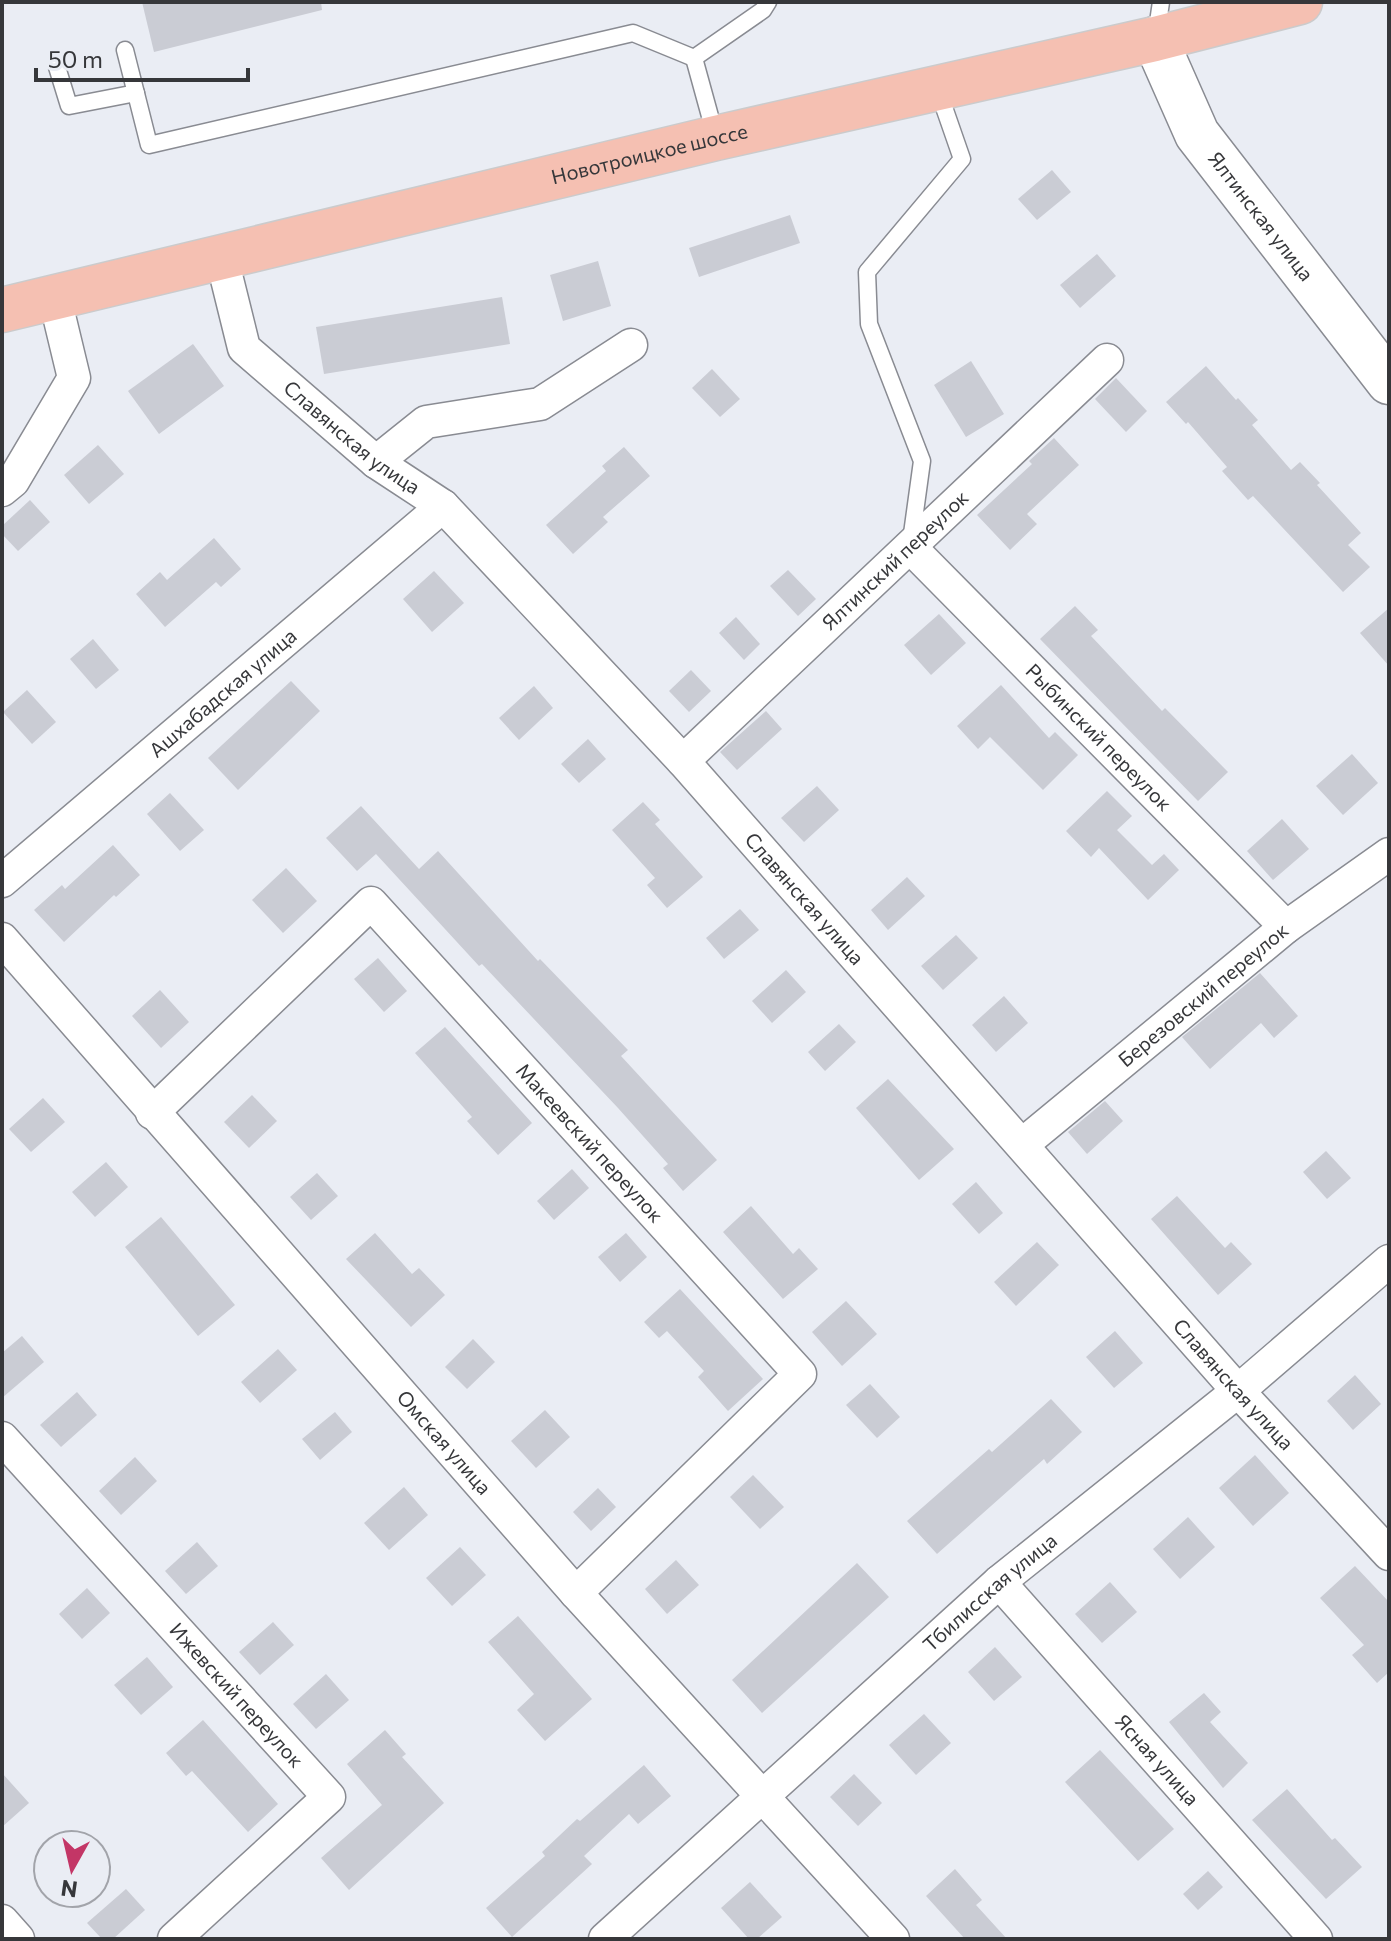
<svg xmlns="http://www.w3.org/2000/svg" width="1391" height="1941" viewBox="0 0 1391 1941" font-family="Commissioner,sans-serif">
<style>
.building{fill:#caccd4}
.lines{fill:none;stroke-linecap:round;stroke-linejoin:round}
.lane-casing{stroke:#898b92;stroke-width:19}
.street-casing{stroke:#898b92;stroke-width:35}
.secondary-casing{stroke:#898b92;stroke-width:47}
.primary-casing{stroke:#cbcbcc;stroke-width:47}
.lane{stroke:#fff;stroke-width:16}
.street{stroke:#fff;stroke-width:32}
.secondary{stroke:#fff;stroke-width:44}
.primary{stroke:#f5c0b2;stroke-width:44}
.labels{text-anchor:middle;stroke-width:8;stroke-linejoin:round;paint-order:stroke}
.street-label{font-size:20px;fill:#36373a;stroke:#eaedf4}
</style>
<rect width="100%" height="100%" fill="#eaedf4"/>
<g class="building">
<polygon points="142,2 321,2 322,10 154,52"/>
<polygon points="1052,170 1071,192 1037,220 1018,199"/>
<polygon points="790,215 800,243 699,277 689,248"/>
<polygon points="1097,254 1116,276 1080,308 1060,285"/>
<polygon points="598,261 611,306 563,321 550,275"/>
<polygon points="502,297 510,344 324,374 316,327"/>
<polygon points="193,344 224,386 159,434 128,391"/>
<polygon points="971,361 1004,414 966,437 934,385"/>
<polygon points="1206,366 1236,400 1238,398 1258,420 1252,425 1291,470 1300,462 1320,483 1317,485 1361,533 1348,545 1370,567 1343,592 1253,496 1248,500 1222,471 1227,467 1188,422 1186,424 1166,402"/>
<polygon points="712,369 740,399 720,417 692,388"/>
<polygon points="1116,378 1147,411 1126,432 1095,399"/>
<polygon points="1054,438 1079,465 1027,514 1037,524 1010,550 977,515 1032,464 1029,461"/>
<polygon points="98,445 124,474 89,504 64,475"/>
<polygon points="624,447 650,476 603,517 608,522 573,554 546,525 606,471 602,466"/>
<polygon points="30,500 50,522 18,551 2,534 2,526"/>
<polygon points="214,538 241,569 221,587 216,582 165,627 136,594 160,572 167,580"/>
<polygon points="788,570 816,599 798,616 770,586"/>
<polygon points="434,571 464,603 432,632 403,599"/>
<polygon points="1075,606 1098,630 1091,636 1162,711 1165,708 1228,772 1198,801 1040,639"/>
<polygon points="1389,608 1389,666 1360,633"/>
<polygon points="939,614 966,643 931,675 904,645"/>
<polygon points="736,617 760,644 744,660 719,633"/>
<polygon points="93,639 119,670 96,689 70,659"/>
<polygon points="691,670 711,691 689,712 669,691"/>
<polygon points="291,681 320,711 238,790 208,758"/>
<polygon points="1001,685 1049,738 1055,732 1078,755 1043,790 990,737 978,749 957,726"/>
<polygon points="534,686 553,708 519,740 499,718"/>
<polygon points="27,690 56,722 32,744 3,712"/>
<polygon points="766,711 782,729 737,770 720,752"/>
<polygon points="588,739 606,759 579,783 561,764"/>
<polygon points="1352,754 1378,783 1343,815 1316,786"/>
<polygon points="817,786 839,810 804,842 781,818"/>
<polygon points="1107,791 1132,816 1117,830 1152,865 1164,854 1179,870 1148,900 1099,848 1091,857 1066,831"/>
<polygon points="170,793 204,830 180,851 147,814"/>
<polygon points="643,802 660,820 655,824 703,877 667,908 647,885 655,878 612,830"/>
<polygon points="361,806 419,869 438,851 538,961 540,959 628,1050 621,1056 717,1160 683,1191 663,1168 668,1164 618,1108 482,964 479,966 376,854 357,871 326,838"/>
<polygon points="1282,819 1309,849 1273,880 1247,851"/>
<polygon points="113,845 140,875 116,897 114,895 64,942 34,910 62,885 65,889"/>
<polygon points="286,868 317,901 283,933 252,900"/>
<polygon points="907,877 925,896 888,930 871,910"/>
<polygon points="740,909 759,930 724,959 706,938"/>
<polygon points="956,935 978,958 943,990 921,966"/>
<polygon points="378,958 407,991 384,1012 354,979"/>
<polygon points="786,970 806,992 772,1023 752,1001"/>
<polygon points="1260,973 1298,1016 1274,1038 1261,1023 1210,1069 1182,1037"/>
<polygon points="160,990 189,1022 161,1048 132,1016"/>
<polygon points="1004,996 1028,1023 996,1052 972,1025"/>
<polygon points="839,1024 856,1042 825,1071 808,1052"/>
<polygon points="445,1027 532,1123 498,1155 467,1121 472,1117 415,1053"/>
<polygon points="888,1079 954,1149 919,1180 856,1108"/>
<polygon points="252,1095 277,1121 249,1148 224,1122"/>
<polygon points="43,1098 65,1122 31,1152 9,1129"/>
<polygon points="1105,1101 1123,1121 1087,1154 1068,1132"/>
<polygon points="1326,1151 1351,1178 1327,1199 1303,1172"/>
<polygon points="106,1162 128,1187 95,1217 72,1192"/>
<polygon points="572,1169 589,1188 554,1220 537,1201"/>
<polygon points="317,1173 338,1196 311,1220 290,1197"/>
<polygon points="976,1182 1003,1213 979,1234 952,1204"/>
<polygon points="1177,1196 1225,1248 1231,1242 1252,1264 1218,1295 1151,1219"/>
<polygon points="751,1206 793,1254 799,1248 818,1269 783,1299 723,1232"/>
<polygon points="161,1217 235,1305 198,1336 125,1247"/>
<polygon points="375,1233 412,1274 419,1268 445,1295 411,1327 346,1259"/>
<polygon points="626,1233 647,1257 620,1282 598,1257"/>
<polygon points="1037,1242 1059,1265 1016,1306 994,1282"/>
<polygon points="680,1289 763,1379 728,1411 698,1377 704,1371 667,1331 659,1338 644,1322"/>
<polygon points="846,1301 877,1334 842,1366 812,1332"/>
<polygon points="1115,1331 1143,1363 1114,1388 1086,1357"/>
<polygon points="22,1336 44,1362 2,1398 2,1353"/>
<polygon points="473,1339 495,1362 467,1389 445,1367"/>
<polygon points="278,1349 297,1370 260,1403 241,1382"/>
<polygon points="1355,1375 1381,1404 1353,1430 1327,1401"/>
<polygon points="870,1384 900,1417 877,1438 846,1405"/>
<polygon points="77,1392 97,1415 61,1447 40,1425"/>
<polygon points="1051,1399 1082,1432 1047,1464 1044,1459 937,1554 907,1521 989,1449 992,1452"/>
<polygon points="545,1410 570,1437 536,1468 511,1441"/>
<polygon points="335,1412 352,1432 320,1460 302,1439"/>
<polygon points="1255,1455 1289,1493 1253,1526 1219,1488"/>
<polygon points="135,1457 157,1481 121,1515 99,1491"/>
<polygon points="753,1475 784,1507 760,1529 730,1497"/>
<polygon points="404,1487 428,1515 389,1550 364,1523"/>
<polygon points="598,1488 616,1507 591,1531 573,1512"/>
<polygon points="1188,1517 1215,1547 1180,1579 1153,1549"/>
<polygon points="197,1542 218,1566 186,1594 165,1571"/>
<polygon points="460,1547 486,1575 452,1606 426,1578"/>
<polygon points="676,1560 699,1585 667,1614 645,1589"/>
<polygon points="857,1563 889,1597 762,1713 732,1680"/>
<polygon points="1355,1566 1389,1602 1389,1672 1377,1683 1352,1655 1364,1645 1320,1598"/>
<polygon points="1110,1582 1137,1612 1102,1643 1075,1614"/>
<polygon points="87,1588 110,1613 82,1639 59,1614"/>
<polygon points="518,1616 592,1699 545,1741 517,1710 534,1694 488,1642"/>
<polygon points="273,1622 294,1645 260,1675 239,1652"/>
<polygon points="995,1647 1022,1677 994,1701 968,1672"/>
<polygon points="147,1657 173,1687 141,1715 114,1685"/>
<polygon points="326,1674 349,1700 316,1729 293,1704"/>
<polygon points="1204,1693 1221,1712 1210,1722 1248,1763 1223,1788 1169,1722"/>
<polygon points="924,1714 951,1743 916,1775 889,1745"/>
<polygon points="203,1720 278,1804 248,1832 192,1771 186,1776 166,1753"/>
<polygon points="385,1730 406,1754 402,1757 444,1803 349,1890 321,1858 382,1805 347,1764"/>
<polygon points="1100,1750 1174,1829 1138,1861 1065,1782"/>
<polygon points="644,1765 671,1796 638,1824 629,1814 584,1856 592,1864 512,1937 486,1908 545,1856 542,1852 577,1819 580,1821"/>
<polygon points="2,1773 29,1803 2,1827"/>
<polygon points="854,1774 882,1803 858,1826 830,1797"/>
<polygon points="1287,1789 1332,1840 1335,1838 1362,1867 1326,1899 1252,1820"/>
<polygon points="955,1869 982,1900 976,1905 1007,1939 965,1939 926,1896"/>
<polygon points="1208,1871 1223,1887 1198,1910 1183,1894"/>
<polygon points="750,1882 782,1917 757,1939 749,1939 721,1908"/>
<polygon points="126,1889 145,1910 113,1939 102,1939 87,1923"/>
</g>
<g class="lines">
<defs>
<g id="lane">
<polyline points="1156,36 1161,2"/>
<polyline points="125,50 149,145 633,33 694,58"/>
<polyline points="694,58 763,10 768,2"/>
<polyline points="694,58 716,138"/>
<polyline points="57,67 69,106 136,93"/>
<polyline points="911,541 922,461 869,324 867,272 962,159 938,90"/>
</g>
<g id="street">
<path id="s1" d="M222 259 244 348 376 462 443 506 683 761 1238 1391 1389 1554"/>
<polyline points="376,462 426,422 540,404 631,345"/>
<polyline points="2,490 13,481 74,378 55,299"/>
<path id="s2" d="M910 547 1286 927"/>
<path id="s3" d="M683 761 1107 360"/>
<path id="s4" d="M2 881 443 506"/>
<path id="s5" d="M2 939 576 1593 893 1939"/>
<path id="s6" d="M152 1113 371 903 800 1374 576 1593"/>
<path id="s7" d="M1023 1144 1286 927 1389 854"/>
<path id="s8" d="M2 1438 329 1797 174 1939"/>
<path id="s9" d="M999 1582 1316 1939"/>
<polyline points="2,1921 18,1939"/>
<path id="s10" d="M605 1939 999 1582 1238 1391 1389 1261"/>
</g>
<g id="secondary">
<path id="s11" d="M1155 39 1197 134 1389 382"/>
</g>
<g id="primary">
<path id="s12" d="M2 310 716 138 1155 39 1300 2"/>
</g>
</defs>
<use href="#lane" class="lane-casing"/>
<use href="#street" class="street-casing"/>
<use href="#secondary" class="secondary-casing"/>
<use href="#primary" class="primary-casing"/>
<use href="#lane" class="lane"/>
<use href="#street" class="street"/>
<use href="#secondary" class="secondary"/>
<use href="#primary" class="primary"/>
</g>
<g class="labels">
<g class="street-label">
<text dy="7" stroke="none"><textPath href="#s12" startOffset="666">Новотроицкое шоссе</textPath></text>
<text dy="7" stroke="none"><textPath href="#s11" startOffset="208">Ялтинская улица</textPath></text>
<text dy="7" stroke="none"><textPath href="#s1" startOffset="232">Славянская улица</textPath></text>
<text dy="7" stroke="none"><textPath href="#s3" startOffset="292">Ялтинский переулок</textPath></text>
<text dy="7" stroke="none"><textPath href="#s4" startOffset="290">Ашхабадская улица</textPath></text>
<text dy="7" stroke="none"><textPath href="#s2" startOffset="268">Рыбинский переулок</textPath></text>
<text dy="7" stroke="none"><textPath href="#s1" startOffset="880">Славянская улица</textPath></text>
<text dy="7" stroke="none"><textPath href="#s7" startOffset="234">Березовский переулок</textPath></text>
<text dy="7" stroke="none"><textPath href="#s6" startOffset="628">Макеевский переулок</textPath></text>
<text dy="7" stroke="none"><textPath href="#s1" startOffset="1528">Славянская улица</textPath></text>
<text dy="7" stroke="none"><textPath href="#s5" startOffset="670">Омская улица</textPath></text>
<text dy="7" stroke="none"><textPath href="#s10" startOffset="518">Тбилисская улица</textPath></text>
<text dy="7" stroke="none"><textPath href="#s8" startOffset="348">Ижевский переулок</textPath></text>
<text dy="7" stroke="none"><textPath href="#s9" startOffset="238">Ясная улица</textPath></text>
</g>
</g>
<rect width="1391" height="1941" fill="none" stroke="#36373a" stroke-width="8"/>
<g transform="translate(72 1869) rotate(188)"><circle r="38" fill="#eaedf4" stroke="#a2a4aa" stroke-width="2"/>
<path d="M0-6L14 30L0 20L-14 30Z" fill="#c33666"/>
<text y="-12" font-size="22" font-weight="bold" text-anchor="middle" fill="#36373a">N</text>
</g>
<path d="M36 68v12h212v-12" fill="none" stroke="#36373a" stroke-width="4"/>
<text x="48" y="68" font-size="24" fill="#36373a" stroke="#eaedf4" stroke-width="6" paint-order="stroke">50 m</text>
</svg>
